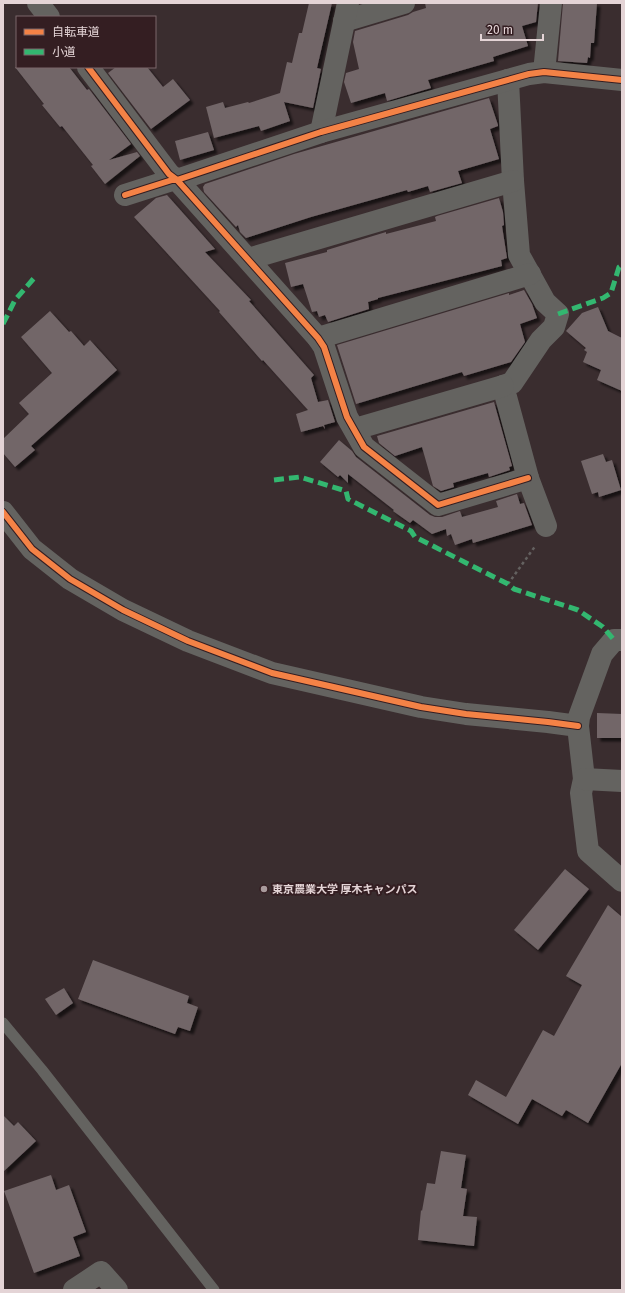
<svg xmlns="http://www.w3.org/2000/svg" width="625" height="1293" viewBox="0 0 625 1293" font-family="'Fira Sans','Noto Sans JP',sans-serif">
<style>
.building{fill:#726668;filter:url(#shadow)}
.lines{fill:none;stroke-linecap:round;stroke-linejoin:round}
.path{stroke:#646160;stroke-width:2.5;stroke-dasharray:3 3;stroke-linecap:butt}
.lane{stroke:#646360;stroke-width:11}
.street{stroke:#646360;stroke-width:22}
.quiet{stroke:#33b770;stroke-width:5;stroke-dasharray:10 5;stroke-linecap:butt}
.cycleway-casing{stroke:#341e22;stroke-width:8}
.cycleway{stroke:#f48246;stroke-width:6}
.poi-dot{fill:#a89a9c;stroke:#341e22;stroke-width:1.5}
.labels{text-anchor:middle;stroke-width:4;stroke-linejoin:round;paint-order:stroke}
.poi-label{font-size:11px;font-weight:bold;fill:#e4d4d6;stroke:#341e22;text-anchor:start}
</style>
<defs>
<filter id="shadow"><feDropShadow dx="3.5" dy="3.5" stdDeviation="1" flood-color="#0009"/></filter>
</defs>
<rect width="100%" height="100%" fill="#3a2d2f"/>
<g class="building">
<polygon points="309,3 332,3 317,68 321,69 313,108 284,102 290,121 261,131 259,126 214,138 206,107 223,102 225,108 248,102 249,103 280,93 287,62 292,63 299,33 302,33"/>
<polygon points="425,3 538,3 536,22 522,26 528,46 493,57 494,61 428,80 431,88 387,101 385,93 351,103 344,82 346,73 359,69 353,42 355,31 408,15 413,12 426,8"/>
<polygon points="563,3 597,3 594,43 591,43 590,58 588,57 587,63 558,61"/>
<polygon points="15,67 69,67 87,90 89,89 131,144 109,160 137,152 140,156 105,184 91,166 93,165 62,126 60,127 42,105 44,104"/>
<polygon points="116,67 147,67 163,87 173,79 190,100 151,129 108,73"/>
<polygon points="489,98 498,125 498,126 490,129 499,159 458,171 462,183 430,192 428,186 408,192 407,190 311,217 246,238 240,232 238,225 236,227 204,192 203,187 205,184 294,154"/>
<polygon points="208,132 214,150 180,160 175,141"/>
<polygon points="167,195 215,249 205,252 251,300 249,301 314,375 311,378 318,402 328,400 335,422 324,425 325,429 323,426 301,432 296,414 308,410 263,360 262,361 219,312 220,311 134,217 156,198"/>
<polygon points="499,198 503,212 504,225 502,226 507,258 501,260 502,266 378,298 378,299 368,302 369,309 328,322 325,315 319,317 317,311 312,312 303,284 291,287 285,263 327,252 327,250 386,232 386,234 436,221 435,217 437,216"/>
<polygon points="524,290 532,304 537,318 520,324 525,342 511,362 464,376 462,372 356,404 337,345 506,294 509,293 509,295"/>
<polygon points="598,307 608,331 622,338 622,391 597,380 601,370 583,362 587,352 584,350 586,348 566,331 582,313"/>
<polygon points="50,311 69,332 71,331 84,346 90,340 117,370 31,446 35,450 15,467 3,453 3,439 29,414 19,403 52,373 21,337"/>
<polygon points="494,402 512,466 509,467 510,470 489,477 488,473 453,483 454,487 441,491 433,486 422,447 395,456 379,443 377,436"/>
<polygon points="339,440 352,451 356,457 430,515 435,517 442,517 460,511 462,517 498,507 496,501 517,494 520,504 524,503 532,525 473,543 472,539 455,545 451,534 447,536 446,529 432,534 413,520 410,523 393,511 394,510 348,474 348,483 340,475 338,477 320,462"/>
<polygon points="603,454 606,462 612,460 621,490 599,497 598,492 592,494 581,461"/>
<polygon points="597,713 622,714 622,738 597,738"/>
<polygon points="565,869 589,889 538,950 514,930"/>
<polygon points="608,905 622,917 622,1063 588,1123 566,1110 562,1116 532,1099 518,1124 468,1095 476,1080 506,1097 543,1030 554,1036 582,985 566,976"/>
<polygon points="93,960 189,996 187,1003 198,1007 190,1031 178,1027 175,1034 78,999"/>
<polygon points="64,988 73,1003 56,1015 45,999"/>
<polygon points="3,1115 14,1126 18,1122 36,1141 3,1172"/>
<polygon points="441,1151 466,1155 461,1188 467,1189 463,1216 477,1217 474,1246 418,1240 421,1210 422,1211 427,1183 435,1184"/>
<polygon points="51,1175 56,1190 69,1185 86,1232 73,1237 80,1256 34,1273 4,1191"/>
</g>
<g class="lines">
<polyline class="path" points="508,584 536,545"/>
<polyline class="lane" points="3,1023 42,1070 214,1290"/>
<g class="street">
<polyline points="38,3 49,17"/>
<polyline points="344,21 404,3"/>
<polyline points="88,67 169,174 177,180 318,338 324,347 347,417 364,447 438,505 528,478"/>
<polyline points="544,72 551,3"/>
<polyline points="508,80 513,181 519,255 545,302 558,314 554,327 541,340 512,383 503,386 528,478 546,526"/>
<polyline points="321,132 348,3"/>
<polyline points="125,195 172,180 177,180 321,132 529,74 544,72 622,80"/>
<polyline points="248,259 513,181"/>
<polyline points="318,338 530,274"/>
<polyline points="355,429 503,386"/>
<polyline points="3,512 32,549 70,579 123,610 188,641 272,673 421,707 466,714 548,722 578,726"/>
<polyline points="622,640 614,640 602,654 579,717 578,726 584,779 581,793 588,851 622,881"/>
<polyline points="584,779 622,781"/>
<polyline points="74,1290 101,1272 117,1290"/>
</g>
<g class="quiet">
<polyline points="558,314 603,298 611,293 619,267 622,265"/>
<polyline points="3,324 15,300 35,277"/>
<polyline points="274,480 300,477 346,491 348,499 411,531 415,537 508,584 514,589 578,610 603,627 614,640"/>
</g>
<defs>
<g id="cycleway">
<polyline points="88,67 169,174 177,180 318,338 324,347 347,417 364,447 438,505 528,478"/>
<polyline points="125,195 172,180 177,180 321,132 529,74 544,72 622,80"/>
<polyline points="3,512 32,549 70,579 123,610 188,641 272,673 421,707 466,714 548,722 578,726"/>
</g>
</defs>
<use href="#cycleway" class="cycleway-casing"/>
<use href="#cycleway" class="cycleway"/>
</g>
<circle class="poi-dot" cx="264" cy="889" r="4"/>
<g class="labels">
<g class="poi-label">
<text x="272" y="893">東京農業大学 厚木キャンパス</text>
</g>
</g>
<rect width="625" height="1293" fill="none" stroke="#e4d4d6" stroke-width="8"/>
<rect x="16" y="16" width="140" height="52" fill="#341e22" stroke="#7a676a"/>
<rect x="24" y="29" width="20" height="6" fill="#f48246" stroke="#7a676a"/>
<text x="52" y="36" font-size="12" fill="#e4d4d6">自転車道</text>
<rect x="24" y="49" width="20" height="6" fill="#33b770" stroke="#7a676a"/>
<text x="52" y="56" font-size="12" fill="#e4d4d6">小道</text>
<path d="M481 34v6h62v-6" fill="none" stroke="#e4d4d6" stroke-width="2"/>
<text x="487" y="34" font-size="12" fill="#e4d4d6" stroke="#341e22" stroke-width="3" paint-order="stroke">20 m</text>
</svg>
